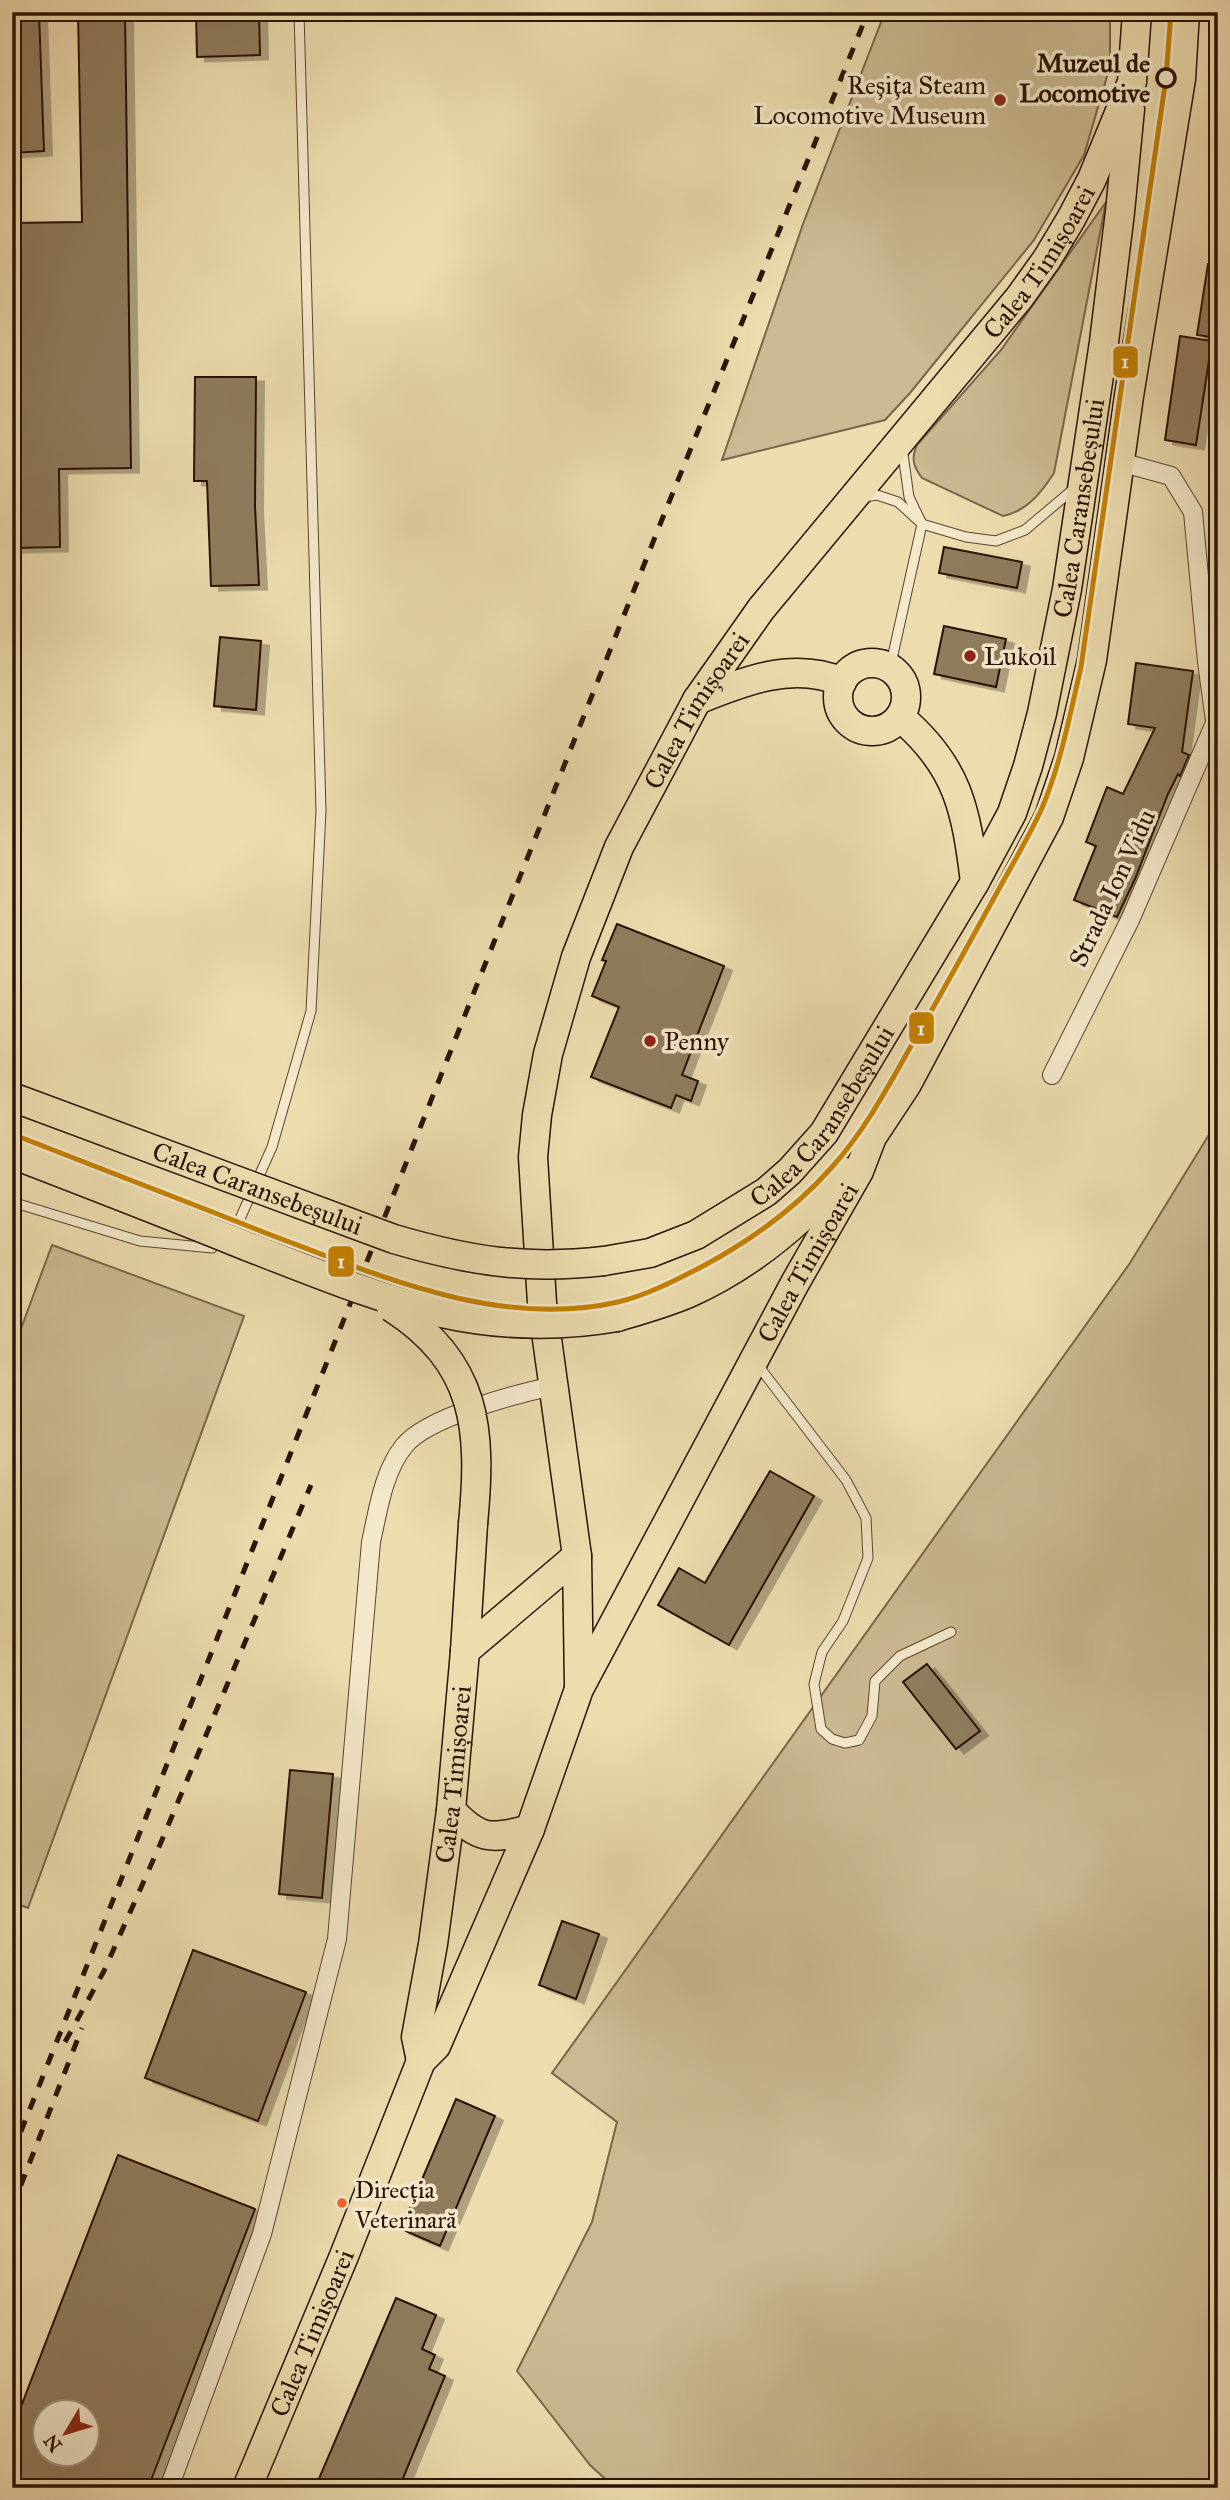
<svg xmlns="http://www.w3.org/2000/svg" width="1230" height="2500" viewBox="0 0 1230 2500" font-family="'IM FELL Great Primer',serif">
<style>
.green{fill:#cbb991;stroke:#7a654c;stroke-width:2}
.building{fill:#8f7b5d;stroke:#2a1106;stroke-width:2;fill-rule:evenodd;filter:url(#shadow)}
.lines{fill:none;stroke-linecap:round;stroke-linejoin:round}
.lane-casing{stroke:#5a4430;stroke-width:11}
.street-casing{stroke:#5a4430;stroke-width:20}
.primary-casing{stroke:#2a1106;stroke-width:31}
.lane{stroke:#f3e8ca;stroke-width:9}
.street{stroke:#f3e8ca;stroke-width:18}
.primary{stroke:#ecdcae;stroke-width:28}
.rail{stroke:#2a1106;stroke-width:5;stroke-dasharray:12 12;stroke-linecap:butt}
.primary-bridge-casing{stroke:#2a1106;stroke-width:31;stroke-linecap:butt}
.primary-bridge{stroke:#ecdcae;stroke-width:28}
.tram-1-casing{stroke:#f3e8ca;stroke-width:10}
.tram-1{stroke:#c48102;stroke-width:5}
.stop-dot{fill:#f3e8ca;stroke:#2a1106;stroke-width:3.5}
.poi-dot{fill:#8f2418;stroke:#f3e8ca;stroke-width:2.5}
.bus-dot{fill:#f26522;stroke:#f3e8ca;stroke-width:2.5}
.labels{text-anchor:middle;stroke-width:7;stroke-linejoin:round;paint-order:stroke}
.bus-label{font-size:24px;fill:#2a1106;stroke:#f3e8ca;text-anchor:start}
.stop-label{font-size:26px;font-weight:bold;fill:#2a1106;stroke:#f3e8ca;text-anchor:end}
.poi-label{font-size:26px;fill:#2a1106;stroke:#f3e8ca;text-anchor:start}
.street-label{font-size:26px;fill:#2a1106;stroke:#f3e8ca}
.line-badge{stroke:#f3e8ca;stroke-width:2.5}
.badge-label{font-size:19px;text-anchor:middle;font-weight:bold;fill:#fff}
</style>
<defs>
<filter id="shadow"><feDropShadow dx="8" dy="4.5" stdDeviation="0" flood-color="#0004"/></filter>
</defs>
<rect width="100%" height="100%" fill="#ecdcae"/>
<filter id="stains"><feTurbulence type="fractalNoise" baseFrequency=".00286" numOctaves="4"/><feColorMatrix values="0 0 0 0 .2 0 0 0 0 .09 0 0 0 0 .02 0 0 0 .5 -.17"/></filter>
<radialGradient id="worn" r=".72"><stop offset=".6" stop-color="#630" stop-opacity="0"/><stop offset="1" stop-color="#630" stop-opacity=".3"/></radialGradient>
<g class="green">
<polygon points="885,12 1110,12 1110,66 1084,155 1034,240 910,393 885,420 722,460 803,224"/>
<path d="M1106 202 1054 473C1041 493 1027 511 1003 516L922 478C913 466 911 458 917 445L1001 350Z"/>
<polygon points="1218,1120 1218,2488 615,2488 590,2465 517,2371 592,2222 617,2122 552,2073 1130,1263"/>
<polygon points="52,1245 244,1316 28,1908 12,1902 12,1353"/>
</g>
<g class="building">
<polygon points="12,12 39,12 44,151 12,153"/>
<polygon points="78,12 125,12 131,468 59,469 60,547 12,548 12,223 82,222"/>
<polygon points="196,12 259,12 260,55 197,57"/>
<polygon points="1208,264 1218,265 1218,338 1197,335"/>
<polygon points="1180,336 1212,341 1196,445 1165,440"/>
<polygon points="195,377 256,377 255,506 259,585 211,586 207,481 194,481"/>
<polygon points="944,547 1022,562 1017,588 939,573"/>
<polygon points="944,626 1006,639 996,687 934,674"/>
<polygon points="220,637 261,641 256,710 214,706"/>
<polygon points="1136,663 1193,671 1182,752 1189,755 1180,776 1178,774 1168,794 1135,879 1117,917 1074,900 1096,846 1086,842 1107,787 1123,794 1155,728 1128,724"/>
<polygon points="617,924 724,966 682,1075 698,1081 691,1101 676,1095 671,1108 591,1077 619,1007 592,996 606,961 602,960"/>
<polygon points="770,1471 814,1496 729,1645 658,1605 679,1568 705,1583"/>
<polygon points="927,1664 980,1731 956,1749 903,1682"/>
<polygon points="290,1770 333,1774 322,1898 279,1894"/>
<polygon points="562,1921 599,1934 576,1999 539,1985"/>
<polygon points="193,1950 306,1992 258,2121 145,2078"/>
<polygon points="456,2099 495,2116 440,2246 401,2229"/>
<path d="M118 2155 255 2209 148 2488H12V2430ZM46 2412H88V2454H46Z"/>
<polygon points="396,2298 436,2315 422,2349 435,2355 429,2369 445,2376 399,2488 315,2488"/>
</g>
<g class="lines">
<defs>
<g id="lane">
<polyline points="864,497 877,495 898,502 922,524 966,537 996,541 1025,530 1076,487"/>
<polyline points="890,668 922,524 909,497 902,447"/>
<polyline points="12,1202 140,1241 212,1248 239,1221 272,1147 311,1011 321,811 299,12"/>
<polyline points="757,1364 846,1480 866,1518 868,1558 843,1621 822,1652 814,1684 821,1729 832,1739 845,1743 859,1740 872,1716 875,1681 900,1656 951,1632"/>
</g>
<g id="street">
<polyline points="1120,462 1171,476 1193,512 1207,662 1215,721"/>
<polyline points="1052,1075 1130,920 1218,716"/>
<path d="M169 2488 262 2234 337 1939 371 1542C378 1511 383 1472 404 1446 427 1417 516 1394 553 1386"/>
</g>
<g id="primary">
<circle cx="872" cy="697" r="34"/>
<path d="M697 700C743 681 794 661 842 682"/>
<path d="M900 717C958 766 966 809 975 882"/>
<path id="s1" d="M604 1261 650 1253 696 1235 766 1192 790 1171 824 1133 975 882 1012 813 1028 766 1042 713 1067 589 1104 342 1120 212 1130 109"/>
<path d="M617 1317C641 1310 666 1303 689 1293 749 1266 802 1222 845 1172"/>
<polyline points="465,1651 473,1524"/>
<path id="s2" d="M579 1686 577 1556 542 1303 533 1157 537 1115 548 1054 576 957 619 847 697 700 761 609 1019 298 1047 259 1071 219 1092 179 1132 82 1137 12"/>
<path d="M451 1810C479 1840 491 1840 530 1829"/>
<path id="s3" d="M421 2061 416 2037 433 1944 451 1810 465 1651 577 1556"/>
<path id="s4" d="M247 2488 344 2256 421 2061 436 2046 530 1829 579 1689 795 1283 859 1171 872 1137 907 1084 1049 817 1069 758 1092 660 1129 396 1181 79 1185 12"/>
</g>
</defs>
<use href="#lane" class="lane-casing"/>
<use href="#street" class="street-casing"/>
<use href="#primary" class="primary-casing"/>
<use href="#lane" class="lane"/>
<use href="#street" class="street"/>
<use href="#primary" class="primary"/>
<g class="rail">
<polyline points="65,2042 104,1971 159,1847 311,1485"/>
<polyline points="12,2154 663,517 868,12"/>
<polyline points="12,2208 82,2028"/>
</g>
<defs>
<g id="primary-bridge">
<path id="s5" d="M12 1097 394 1239C469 1261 526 1270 604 1261"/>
<path d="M12 1154C90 1184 167 1214 244 1245 373 1295 475 1342 617 1317"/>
<path d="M391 1307C478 1363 482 1429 473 1524"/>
</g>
</defs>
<use href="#primary-bridge" class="primary-bridge-casing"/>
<use href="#primary-bridge" class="primary-bridge"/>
<defs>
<path id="tram-1" d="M12 1134C99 1168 185 1201 271 1235 380 1276 499 1329 618 1302 648 1295 678 1279 705 1265 753 1239 796 1208 832 1167 868 1127 892 1079 919 1032 945 988 969 943 994 898 1010 868 1028 839 1042 808 1061 763 1070 714 1081 667L1166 78 1171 12"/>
</defs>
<use href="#tram-1" class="tram-1-casing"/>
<use href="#tram-1" class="tram-1"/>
</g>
<circle class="stop-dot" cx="1166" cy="78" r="9"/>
<g class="poi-dot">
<circle cx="1000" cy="100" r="7"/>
<circle cx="970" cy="656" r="7"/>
<circle cx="650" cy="1041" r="7"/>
</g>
<circle class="bus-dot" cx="342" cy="2203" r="6"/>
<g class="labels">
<g class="bus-label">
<text x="355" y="2198">Direcția<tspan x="355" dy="30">Veterinară</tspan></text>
</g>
<g class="stop-label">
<text x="1150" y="72">Muzeul de<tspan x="1150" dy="30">Locomotive</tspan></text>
</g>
<g class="poi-label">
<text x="986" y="94" text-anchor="end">Reșița Steam<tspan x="986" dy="30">Locomotive Museum</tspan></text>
<text x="984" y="665">Lukoil</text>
<text x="664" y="1050">Penny</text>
</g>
<g class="street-label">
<text dy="9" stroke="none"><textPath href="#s2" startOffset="1578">Calea Timișoarei</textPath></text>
<text dy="9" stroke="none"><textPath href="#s1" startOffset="945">Calea Caransebeșului</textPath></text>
<text dy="9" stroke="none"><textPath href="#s2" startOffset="1012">Calea Timișoarei</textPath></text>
<text transform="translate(1112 888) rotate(-65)" y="9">Strada Ion Vidu</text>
<text dy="9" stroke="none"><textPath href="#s1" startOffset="273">Calea Caransebeșului</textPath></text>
<text dy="9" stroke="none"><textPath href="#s5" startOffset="262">Calea Caransebeșului</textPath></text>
<text dy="9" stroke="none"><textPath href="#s4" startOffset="1351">Calea Timișoarei</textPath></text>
<text dy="9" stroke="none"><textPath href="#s3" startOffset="290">Calea Timișoarei</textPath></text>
<text dy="9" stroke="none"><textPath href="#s4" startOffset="168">Calea Timișoarei</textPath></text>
</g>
</g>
<g class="line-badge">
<rect x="1112" y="345" width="27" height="34" rx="7" fill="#c48102"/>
<rect x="908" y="1011" width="27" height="34" rx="7" fill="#c48102"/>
<rect x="327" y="1245" width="28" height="33" rx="7" fill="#c48102"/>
</g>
<g class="badge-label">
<text x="1125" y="368">1</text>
<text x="921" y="1035">1</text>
<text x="341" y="1268">1</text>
</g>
<rect width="1230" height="2500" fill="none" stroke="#ecdcae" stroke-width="42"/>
<rect x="14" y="14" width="1202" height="2472" fill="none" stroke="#2a1106" stroke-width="3.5"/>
<rect x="21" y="21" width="1188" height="2458" fill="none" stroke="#2a1106" stroke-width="2"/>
<g transform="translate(66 2433) rotate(232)"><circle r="33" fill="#f3e8ca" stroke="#a3927c" stroke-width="2"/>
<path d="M0-5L12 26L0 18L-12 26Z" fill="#8f2418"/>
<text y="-10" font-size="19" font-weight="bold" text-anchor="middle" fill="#2a1106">N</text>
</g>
<rect width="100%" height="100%" filter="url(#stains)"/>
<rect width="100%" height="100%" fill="url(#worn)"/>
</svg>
